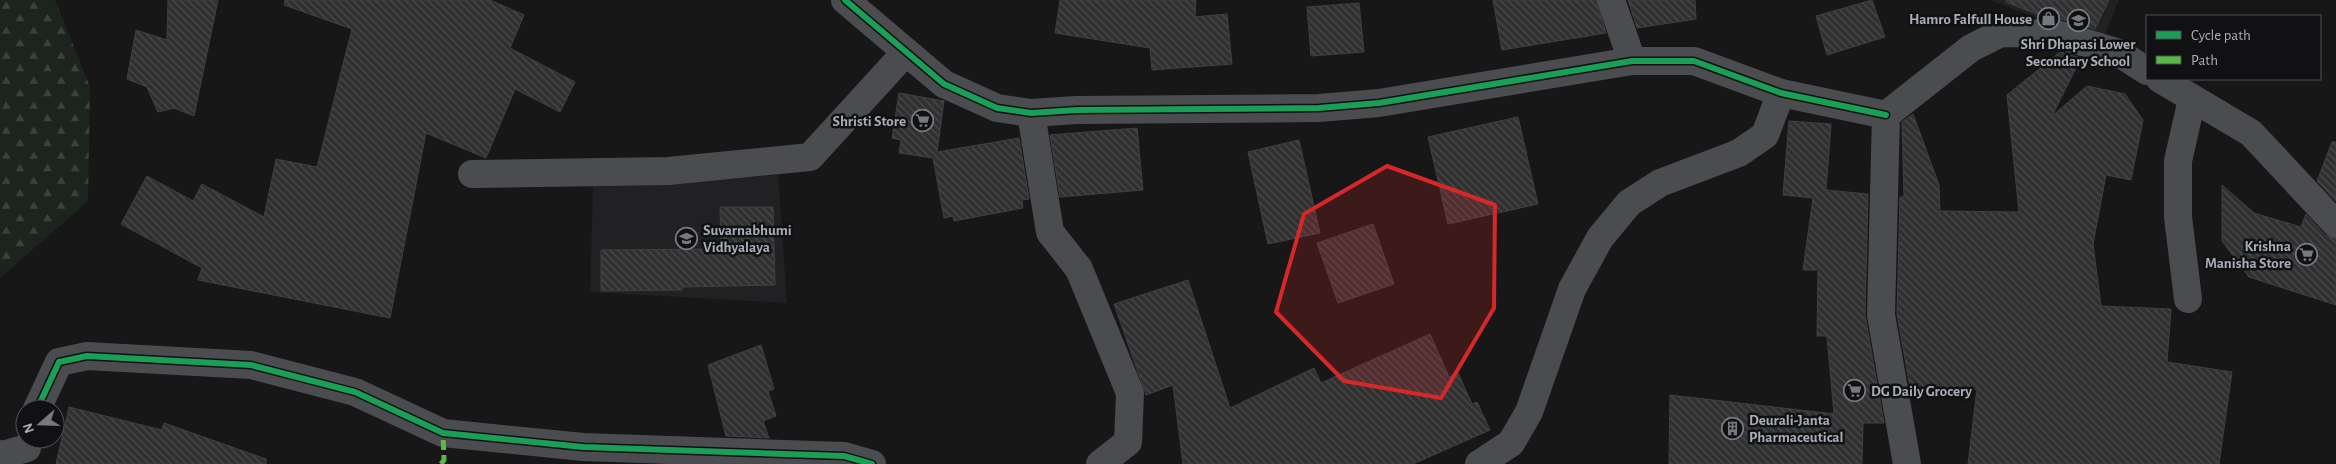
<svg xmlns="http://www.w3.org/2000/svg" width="2336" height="464" viewBox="0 0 2336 464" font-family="'Alegreya Sans',sans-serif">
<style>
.built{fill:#212123}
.forest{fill:url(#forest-firs)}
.building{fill:url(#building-back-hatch);stroke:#3f4043}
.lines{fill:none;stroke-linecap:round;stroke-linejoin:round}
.minor{stroke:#4b4c50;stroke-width:28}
.quiet{stroke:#58b947;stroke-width:5;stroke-dasharray:10 5;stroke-linecap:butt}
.cycleway-casing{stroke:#111113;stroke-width:9}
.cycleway{stroke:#1a9f57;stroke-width:6}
.marked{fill:#d62828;fill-opacity:0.2;stroke:#d62828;stroke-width:4;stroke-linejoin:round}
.labels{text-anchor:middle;stroke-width:5;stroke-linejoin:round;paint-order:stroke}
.poi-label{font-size:15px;font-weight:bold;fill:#a8aeb8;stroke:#111113;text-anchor:end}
</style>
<defs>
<pattern id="forest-firs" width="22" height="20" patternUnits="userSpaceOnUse" patternTransform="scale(1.25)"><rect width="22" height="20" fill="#1d241e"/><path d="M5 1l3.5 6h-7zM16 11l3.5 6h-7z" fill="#3b413d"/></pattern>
<pattern id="building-back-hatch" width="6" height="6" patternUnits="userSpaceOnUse" patternTransform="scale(1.25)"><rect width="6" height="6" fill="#303031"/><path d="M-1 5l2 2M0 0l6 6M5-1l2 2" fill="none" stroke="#4b4b4d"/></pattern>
</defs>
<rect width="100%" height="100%" fill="#171717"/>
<g class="built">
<polygon points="1990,0 2119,0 2102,42"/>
<polygon points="778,175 787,303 590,292 593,186"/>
</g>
<polygon class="forest" points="0,0 55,0 90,87 88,201 0,278"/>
<g class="building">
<polygon points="168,0 218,0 194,116 174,108 158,112 147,87 127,79 136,30 167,40"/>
<polygon points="285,0 490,0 524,15 510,48 575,82 560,112 515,89 486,158 426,133 390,318 198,280 202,268 121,224 147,176 193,201 202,184 264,217 276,159 317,167 352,29 284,5"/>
<polygon points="1060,0 1196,0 1195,17 1227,14 1232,64 1152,70 1150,48 1055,33"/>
<polygon points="1493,0 1596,0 1606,33 1502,50"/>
<polygon points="1628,0 1695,0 1696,19 1637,28"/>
<polygon points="1872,0 1885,37 1827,55 1816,16"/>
<polygon points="2006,0 2109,0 2095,29 2061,19 2047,18 2006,2"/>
<polygon points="1359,3 1364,52 1311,56 1307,7"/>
<polygon points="2060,52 2081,58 2052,116 2087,86 2125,94 2143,120 2131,180 2106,175 2093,244 2101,306 2171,309 2167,362 2232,372 2219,464 1968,464 1977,389 1911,393 1897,314 1900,197 1904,197 1902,122 1913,114 1939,185 1940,211 2019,212 2007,95"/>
<polygon points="899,93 944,101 937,152 1019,138 1029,199 1022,200 1023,208 954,221 953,216 944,218 933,158 899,153 901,140 892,138"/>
<polygon points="1518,117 1538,204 1448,224 1428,137"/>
<polygon points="1789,121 1831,124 1826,190 1868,194 1865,315 1884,423 1863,423 1862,464 1669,464 1670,395 1834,414 1827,336 1817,336 1818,270 1803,270 1813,198 1783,195"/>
<polygon points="1137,128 1143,190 1060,197 1050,135"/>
<polygon points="1299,140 1320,233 1268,244 1248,152"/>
<polygon points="2332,142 2336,142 2336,201 2317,181"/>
<polygon points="2222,185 2254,213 2301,227 2306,214 2325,235 2336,239 2336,305 2249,277 2222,241"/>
<polygon points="720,207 773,207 775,285 682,287 682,290 601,291 601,250 721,249"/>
<polygon points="1373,224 1394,284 1338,303 1317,243"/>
<polygon points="1188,280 1230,408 1314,368 1321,383 1430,334 1449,377 1458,373 1472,404 1477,402 1490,430 1413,464 1183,464 1173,385 1146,395 1114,304"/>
<polygon points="761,345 774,389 768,391 776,416 763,421 769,438 726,436 708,365"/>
<polygon points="69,407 162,430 164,423 266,459 266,464 56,464"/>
</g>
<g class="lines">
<g class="minor">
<polyline points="845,0 944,84 997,108 1031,113 1077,110 1319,108 1379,103 1632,61 1694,61 1781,93 1886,115"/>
<polyline points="1611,0 1632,61"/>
<polyline points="2160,79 2251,133 2336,224"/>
<polyline points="1031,113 1050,232 1079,269 1130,393 1128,442 1100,464"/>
<polyline points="472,174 668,171 810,157 906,52"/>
<polyline points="2188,299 2178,217 2178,161 2192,99"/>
<polyline points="37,409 59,362 87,356 251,365 355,392 443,433 583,447 844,456 872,464"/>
<polyline points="0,454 3,455 27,448"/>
<polyline points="1479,464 1511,443 1529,412 1572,289 1600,238 1629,203 1660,183 1739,153 1765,135 1781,93"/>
<polyline points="1907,464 1881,315 1886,115 1971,48 2001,33 2056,34 2119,53 2147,71"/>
</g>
<polyline class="quiet" points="441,464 444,460 443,433"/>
<defs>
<g id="cycleway">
<polyline points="845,0 944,84 997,108 1031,113 1077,110 1319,108 1379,103 1632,61 1694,61 1781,93 1886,115"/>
<polyline points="37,409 59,362 87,356 251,365 355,392 443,433 583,447 844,456 872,464"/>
</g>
</defs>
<use href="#cycleway" class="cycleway-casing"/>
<use href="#cycleway" class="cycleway"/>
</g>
<path class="marked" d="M1387 166 1495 205 1494 308 1441 398 1344 381 1276 312 1304 214Z"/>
<defs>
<symbol id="shop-ring" viewBox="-11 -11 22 22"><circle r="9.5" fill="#111113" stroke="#757980" stroke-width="1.5"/><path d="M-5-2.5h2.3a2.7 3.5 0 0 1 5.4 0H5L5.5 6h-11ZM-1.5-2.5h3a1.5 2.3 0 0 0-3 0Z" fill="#757980"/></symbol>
<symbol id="school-ring" viewBox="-11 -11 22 22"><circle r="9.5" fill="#111113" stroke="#757980" stroke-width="1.5"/><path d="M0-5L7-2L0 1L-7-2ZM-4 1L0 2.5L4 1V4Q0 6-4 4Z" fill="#757980"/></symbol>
<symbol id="supermarket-ring" viewBox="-11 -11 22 22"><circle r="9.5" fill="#111113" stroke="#757980" stroke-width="1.5"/><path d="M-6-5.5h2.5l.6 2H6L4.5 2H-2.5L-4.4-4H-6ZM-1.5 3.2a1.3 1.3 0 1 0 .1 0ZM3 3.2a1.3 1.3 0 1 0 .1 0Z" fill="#757980"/></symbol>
<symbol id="building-ring" viewBox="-11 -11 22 22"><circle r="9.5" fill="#111113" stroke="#757980" stroke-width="1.5"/><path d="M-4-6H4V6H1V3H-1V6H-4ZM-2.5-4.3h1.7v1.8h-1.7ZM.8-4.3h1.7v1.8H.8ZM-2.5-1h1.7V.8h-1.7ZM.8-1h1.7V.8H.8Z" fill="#757980"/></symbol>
</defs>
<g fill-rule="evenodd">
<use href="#shop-ring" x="2036" y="6" width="25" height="25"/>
<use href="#school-ring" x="2066" y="8" width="25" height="25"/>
<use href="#supermarket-ring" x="910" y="108" width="25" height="25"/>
<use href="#school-ring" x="674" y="226" width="25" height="25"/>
<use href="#supermarket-ring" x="2294" y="242" width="25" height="25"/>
<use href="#supermarket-ring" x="1842" y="378" width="25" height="25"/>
<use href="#building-ring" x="1720" y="416" width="25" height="25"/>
</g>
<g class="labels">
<g class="poi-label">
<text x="2032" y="24">Hamro Falfull House</text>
<text x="2078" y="49" text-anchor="middle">Shri Dhapasi Lower<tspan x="2078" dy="17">Secondary School</tspan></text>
<text x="906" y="126">Shristi Store</text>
<text x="703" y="235" text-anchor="start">Suvarnabhumi<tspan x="703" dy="17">Vidhyalaya</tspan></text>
<text x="2291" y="251">Krishna<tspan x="2291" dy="17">Manisha Store</tspan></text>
<text x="1871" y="396" text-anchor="start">DG Daily Grocery</text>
<text x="1749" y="425" text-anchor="start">Deurali-Janta<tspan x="1749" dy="17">Pharmaceutical</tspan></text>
</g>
</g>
<rect x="2146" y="15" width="175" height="65" fill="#111113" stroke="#4d5055"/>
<rect x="2156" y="31" width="25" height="8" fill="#1a9f57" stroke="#4d5055"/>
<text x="2191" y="40" font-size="15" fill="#a8aeb8">Cycle path</text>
<rect x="2156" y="56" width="25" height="8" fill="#58b947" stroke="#4d5055"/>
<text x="2191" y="65" font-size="15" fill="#a8aeb8">Path</text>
<g transform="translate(40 424) rotate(250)"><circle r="24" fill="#111113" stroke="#4d5055"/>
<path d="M0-4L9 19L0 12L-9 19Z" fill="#757980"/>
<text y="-8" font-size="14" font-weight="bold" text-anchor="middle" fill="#a8aeb8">N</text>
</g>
</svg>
